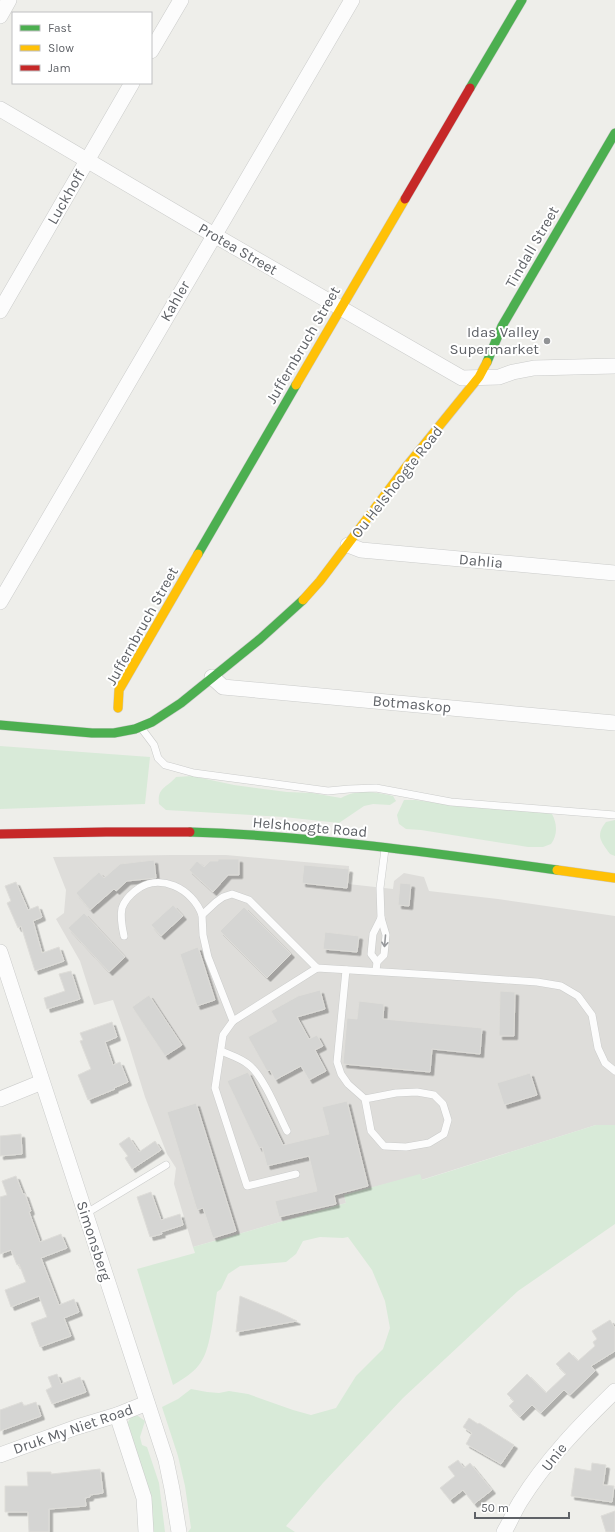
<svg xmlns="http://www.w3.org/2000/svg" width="615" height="1532" viewBox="0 0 615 1532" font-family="Karla,sans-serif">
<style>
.industrial{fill:#deddda}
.green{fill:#d8ead8}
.building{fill:#d5d5d3;stroke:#deddd9;filter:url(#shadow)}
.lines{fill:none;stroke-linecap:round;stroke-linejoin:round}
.lane-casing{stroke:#cbcccb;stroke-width:8}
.street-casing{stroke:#cbcccb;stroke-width:16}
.fast-casing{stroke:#cacaca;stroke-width:10}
.slow-casing{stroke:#cacaca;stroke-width:10}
.jam-casing{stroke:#cacaca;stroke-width:10}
.lane{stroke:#fcfcfc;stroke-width:7}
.street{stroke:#fcfcfc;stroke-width:15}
.fast{stroke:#4caf50;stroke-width:9}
.slow{stroke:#ffc107;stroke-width:9}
.jam{stroke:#c62828;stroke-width:9}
.oneway{stroke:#96989b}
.poi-dot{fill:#919395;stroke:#fff;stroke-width:1.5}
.labels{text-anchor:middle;stroke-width:4;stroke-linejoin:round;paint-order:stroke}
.street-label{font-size:15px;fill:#5f6267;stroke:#fff}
.poi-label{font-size:15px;fill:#5f6267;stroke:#fff;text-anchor:end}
</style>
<defs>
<filter id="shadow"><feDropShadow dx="3.5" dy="3.5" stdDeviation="0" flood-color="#0004"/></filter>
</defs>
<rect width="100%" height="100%" fill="#eeeeea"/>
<polygon class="industrial" points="171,855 226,855 349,866 348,884 393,889 394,881 404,873 424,877 429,891 498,899 615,916 615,1125 596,1125 421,1180 420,1175 344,1195 346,1203 193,1247 174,1184 176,1168 167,1154 145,1097 128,1042 113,1000 94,1005 80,961 56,919 64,913 66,890 53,857"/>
<g class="green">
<polygon points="0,746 150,757 145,804 0,809"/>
<path d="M192 776 234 785 287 792 312 793 341 798C357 789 376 792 393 796L396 801 390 805 373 804 364 806 339 823 284 817 166 810 159 804C157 787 167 788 176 777Z"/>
<path d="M404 800H415L460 806 545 811 552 814C557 823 558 835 551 844L543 847H528L421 830 406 829 399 824 397 815Z"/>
<path d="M615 820V856L610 854C601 841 595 836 606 822Z"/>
<path d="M596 1125H615V1224L518 1291 403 1398 323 1483 286 1526 295 1532H188L191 1528 185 1486 178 1456 162 1407 178 1399 191 1389 207 1392 219 1393 229 1391 248 1394 293 1410 311 1415 336 1408 356 1376 383 1349 390 1328 385 1301 372 1270 348 1237 343 1238 320 1237 303 1241 296 1254 286 1262 240 1266 228 1274 221 1289 217 1292C214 1310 211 1348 201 1362 195 1372 183 1379 173 1385L137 1269 195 1253 193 1247 346 1203 344 1195 420 1174 422 1180Z"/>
<path d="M138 1416 145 1421 140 1437 142 1445 147 1447 159 1483 165 1532H153L127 1425C129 1419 132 1415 138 1416Z"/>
</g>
<g class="building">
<polygon points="218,859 239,859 239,875 228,875 213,892 189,870 197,861 204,867 210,861 218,861"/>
<polygon points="154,860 156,878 127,881 116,891 114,889 90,910 76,893 99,872 104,878 120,864"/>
<polygon points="304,865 349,869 347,888 302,883"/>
<polygon points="16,882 28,910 38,906 42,917 33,921 42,953 59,947 64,961 35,971 21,926 18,928 7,903 11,901 5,886"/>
<polygon points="400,883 411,884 409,906 398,905"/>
<polygon points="173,905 183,916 161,936 151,925"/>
<polygon points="244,907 291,954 267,978 220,931"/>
<polygon points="84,913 125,957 109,972 68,928"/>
<polygon points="325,932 359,936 357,952 323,949"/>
<polygon points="198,947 215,1000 197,1006 180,954"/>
<polygon points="71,971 80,999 47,1009 44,998 65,991 59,974"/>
<polygon points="320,990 325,1009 297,1017 309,1039 317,1035 323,1046 315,1050 326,1071 309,1080 301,1066 275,1080 270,1070 267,1071 248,1037 277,1021 271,1011 298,996"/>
<polygon points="500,991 515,992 514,1036 499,1036"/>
<polygon points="149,995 182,1045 165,1056 132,1007"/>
<polygon points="359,1001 384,1004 383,1019 482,1028 480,1054 432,1049 430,1072 343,1064 347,1018 357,1019"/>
<polygon points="112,1022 117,1037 105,1042 113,1065 120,1062 128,1082 114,1088 115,1089 88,1100 78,1075 91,1069 80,1041 83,1040 80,1033"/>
<polygon points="248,1072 283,1145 329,1134 322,1107 347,1101 368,1186 334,1195 336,1204 279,1217 275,1201 317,1191 309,1156 267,1166 262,1147 259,1148 227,1081"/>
<polygon points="530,1073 537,1095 504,1105 497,1083"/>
<polygon points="196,1103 236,1231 213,1238 203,1208 197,1210 167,1112"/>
<polygon points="21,1134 22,1154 0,1156 0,1136"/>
<polygon points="129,1137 139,1152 155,1141 161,1150 132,1169 125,1158 128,1156 119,1144"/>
<polygon points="16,1176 23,1194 25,1194 31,1211 29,1212 40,1242 61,1234 67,1248 41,1258 59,1305 74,1299 79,1312 64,1318 71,1336 40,1347 31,1323 47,1317 39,1296 11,1307 5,1290 26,1282 19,1264 17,1265 11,1250 0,1254 0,1197 7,1195 2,1181"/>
<polygon points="151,1192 161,1220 180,1214 183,1225 161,1232 162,1234 150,1237 137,1197"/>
<polygon points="240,1296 278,1312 297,1321 236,1332"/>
<polygon points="610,1320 615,1328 615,1351 591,1366 595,1371 570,1395 564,1390 541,1413 532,1405 520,1417 509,1406 514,1401 507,1394 527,1374 546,1393 566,1374 556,1364 569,1352 578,1361 595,1346 593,1342 597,1339 592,1331"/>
<polygon points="57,1374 61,1384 80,1377 86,1392 52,1404 46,1390 52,1387 48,1377"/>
<polygon points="22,1402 24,1406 36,1402 41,1416 0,1431 0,1410"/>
<polygon points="469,1418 478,1424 479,1423 514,1445 501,1464 466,1444 472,1433 463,1427"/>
<polygon points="458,1460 464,1468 470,1463 492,1490 474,1504 463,1490 450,1500 440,1488 455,1476 448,1467"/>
<polygon points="592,1463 606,1465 603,1485 614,1486 612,1502 571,1496 575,1468 591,1471"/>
<polygon points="100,1469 103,1493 90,1495 90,1497 85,1498 86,1506 49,1509 49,1532 29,1532 28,1512 5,1512 5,1486 28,1486 27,1472 51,1472 51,1474"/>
<polygon points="615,1511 615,1532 606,1532 601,1516"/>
</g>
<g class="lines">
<defs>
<g id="lane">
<polyline points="142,729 154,745 158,758 165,765 194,773 328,791 349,789 376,788 451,802 615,815"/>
<path d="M124 936C122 927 120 917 122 908 124 902 130 895 135 891 159 871 193 889 202 915"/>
<polyline points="377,962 371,954 373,934 381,918"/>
<polyline points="346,970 337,1062 341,1074 348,1084 365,1099 371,1131 384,1146 406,1147 429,1143 444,1134 448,1120 443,1104 434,1095 417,1092 396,1093 365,1099"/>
<polyline points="376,971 377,962 384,955 386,935 381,918 380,888 385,849"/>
<polyline points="233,1021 208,957 203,935 202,915 216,902 223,897 232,894 249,900 317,968"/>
<path d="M221 1051C230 1055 241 1058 249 1065 264 1077 278 1113 287 1131"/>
<polyline points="296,1174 247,1186 215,1088 223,1035 233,1021 317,968 450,976 537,982 561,986 578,996 592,1015 598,1048 605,1063 615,1071"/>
<polyline points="85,1214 166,1165"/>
</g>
<g id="street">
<polyline points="0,16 9,0"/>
<polyline points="151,51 181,0"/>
<polyline points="0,109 214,235 462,378 499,377 513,372 534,368 615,366"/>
<polyline points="0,311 132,83"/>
<polyline points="348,545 361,550 615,573"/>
<polyline points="0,602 352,0"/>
<polyline points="212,677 223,687 615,723"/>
<polyline points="0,952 166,1460 172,1489 179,1532"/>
<polyline points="0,1099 42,1082"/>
<polyline points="117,1415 144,1498 146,1532"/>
<polyline points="0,1455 77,1427 117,1415 147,1403"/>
<path d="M504 1532C510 1522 514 1512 520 1502 546 1460 580 1425 615 1391"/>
</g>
<g id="fast">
<polyline points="470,88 522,0"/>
<polyline points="487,362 502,326 615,133"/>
<polyline points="198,554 296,385"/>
<polyline points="0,725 92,733 114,733 135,729 152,722 181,703 260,639 303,600"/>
<path d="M190 832C313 836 435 853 557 870"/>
</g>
<g id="slow">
<polyline points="296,385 405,199"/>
<polyline points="303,600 320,581 406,467 479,377 487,362"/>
<polyline points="118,708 119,690 198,554"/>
<polyline points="557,870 615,878"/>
</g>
<g id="jam">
<polyline points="405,199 470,88"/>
<polyline points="0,834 106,832 190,832"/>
</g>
</defs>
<use href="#lane" class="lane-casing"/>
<use href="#street" class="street-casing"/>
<use href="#fast" class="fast-casing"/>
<use href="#slow" class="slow-casing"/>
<use href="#jam" class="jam-casing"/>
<use href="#lane" class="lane"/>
<use href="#street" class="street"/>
<use href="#fast" class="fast"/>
<use href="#slow" class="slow"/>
<use href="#jam" class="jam"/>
</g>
<defs><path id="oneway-shaft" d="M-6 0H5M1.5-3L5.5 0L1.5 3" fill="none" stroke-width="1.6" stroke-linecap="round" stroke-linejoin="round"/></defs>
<use class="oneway" href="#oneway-shaft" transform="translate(385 941) rotate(95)"/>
<circle class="poi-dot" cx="547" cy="341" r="4"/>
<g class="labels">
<g class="street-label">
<text transform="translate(66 197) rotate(-60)" y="5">Luckhoff</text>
<text transform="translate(532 247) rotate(-60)" y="5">Tindall Street</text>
<text transform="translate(238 249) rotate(30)" y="5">Protea Street</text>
<text transform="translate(175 301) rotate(-60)" y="5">Kahler</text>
<text transform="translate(303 345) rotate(-60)" y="5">Juffernbruch Street</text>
<text transform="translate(397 482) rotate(-52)" y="5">Ou Helshoogte Road</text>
<text transform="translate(481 561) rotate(5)" y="5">Dahlia</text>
<text transform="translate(142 626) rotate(-61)" y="5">Juffernbruch Street</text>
<text transform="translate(412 704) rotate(5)" y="5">Botmaskop</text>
<text transform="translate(310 827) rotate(5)" y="5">Helshoogte Road</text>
<text transform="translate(94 1241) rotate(72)" y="5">Simonsberg</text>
<text transform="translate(73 1429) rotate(-19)" y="5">Druk My Niet Road</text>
<text transform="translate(554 1457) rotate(-52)" y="5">Unie</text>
</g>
<g class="poi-label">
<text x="539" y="337">Idas Valley<tspan x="539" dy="17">Supermarket</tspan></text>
</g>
</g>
<rect x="12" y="12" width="140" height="72" fill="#ffffff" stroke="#bfc0c2"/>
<rect x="20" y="25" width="20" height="6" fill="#4caf50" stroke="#bfc0c2"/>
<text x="48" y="32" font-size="12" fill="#5f6267">Fast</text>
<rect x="20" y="45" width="20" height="6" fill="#ffc107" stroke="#bfc0c2"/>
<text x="48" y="52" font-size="12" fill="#5f6267">Slow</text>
<rect x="20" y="65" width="20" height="6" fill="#c62828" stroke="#bfc0c2"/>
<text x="48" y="72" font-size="12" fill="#5f6267">Jam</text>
<path d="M475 1512v6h94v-6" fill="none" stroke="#5f6267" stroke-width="2"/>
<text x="481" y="1512" font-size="12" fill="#5f6267" stroke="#ffffff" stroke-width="3" paint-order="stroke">50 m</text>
</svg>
